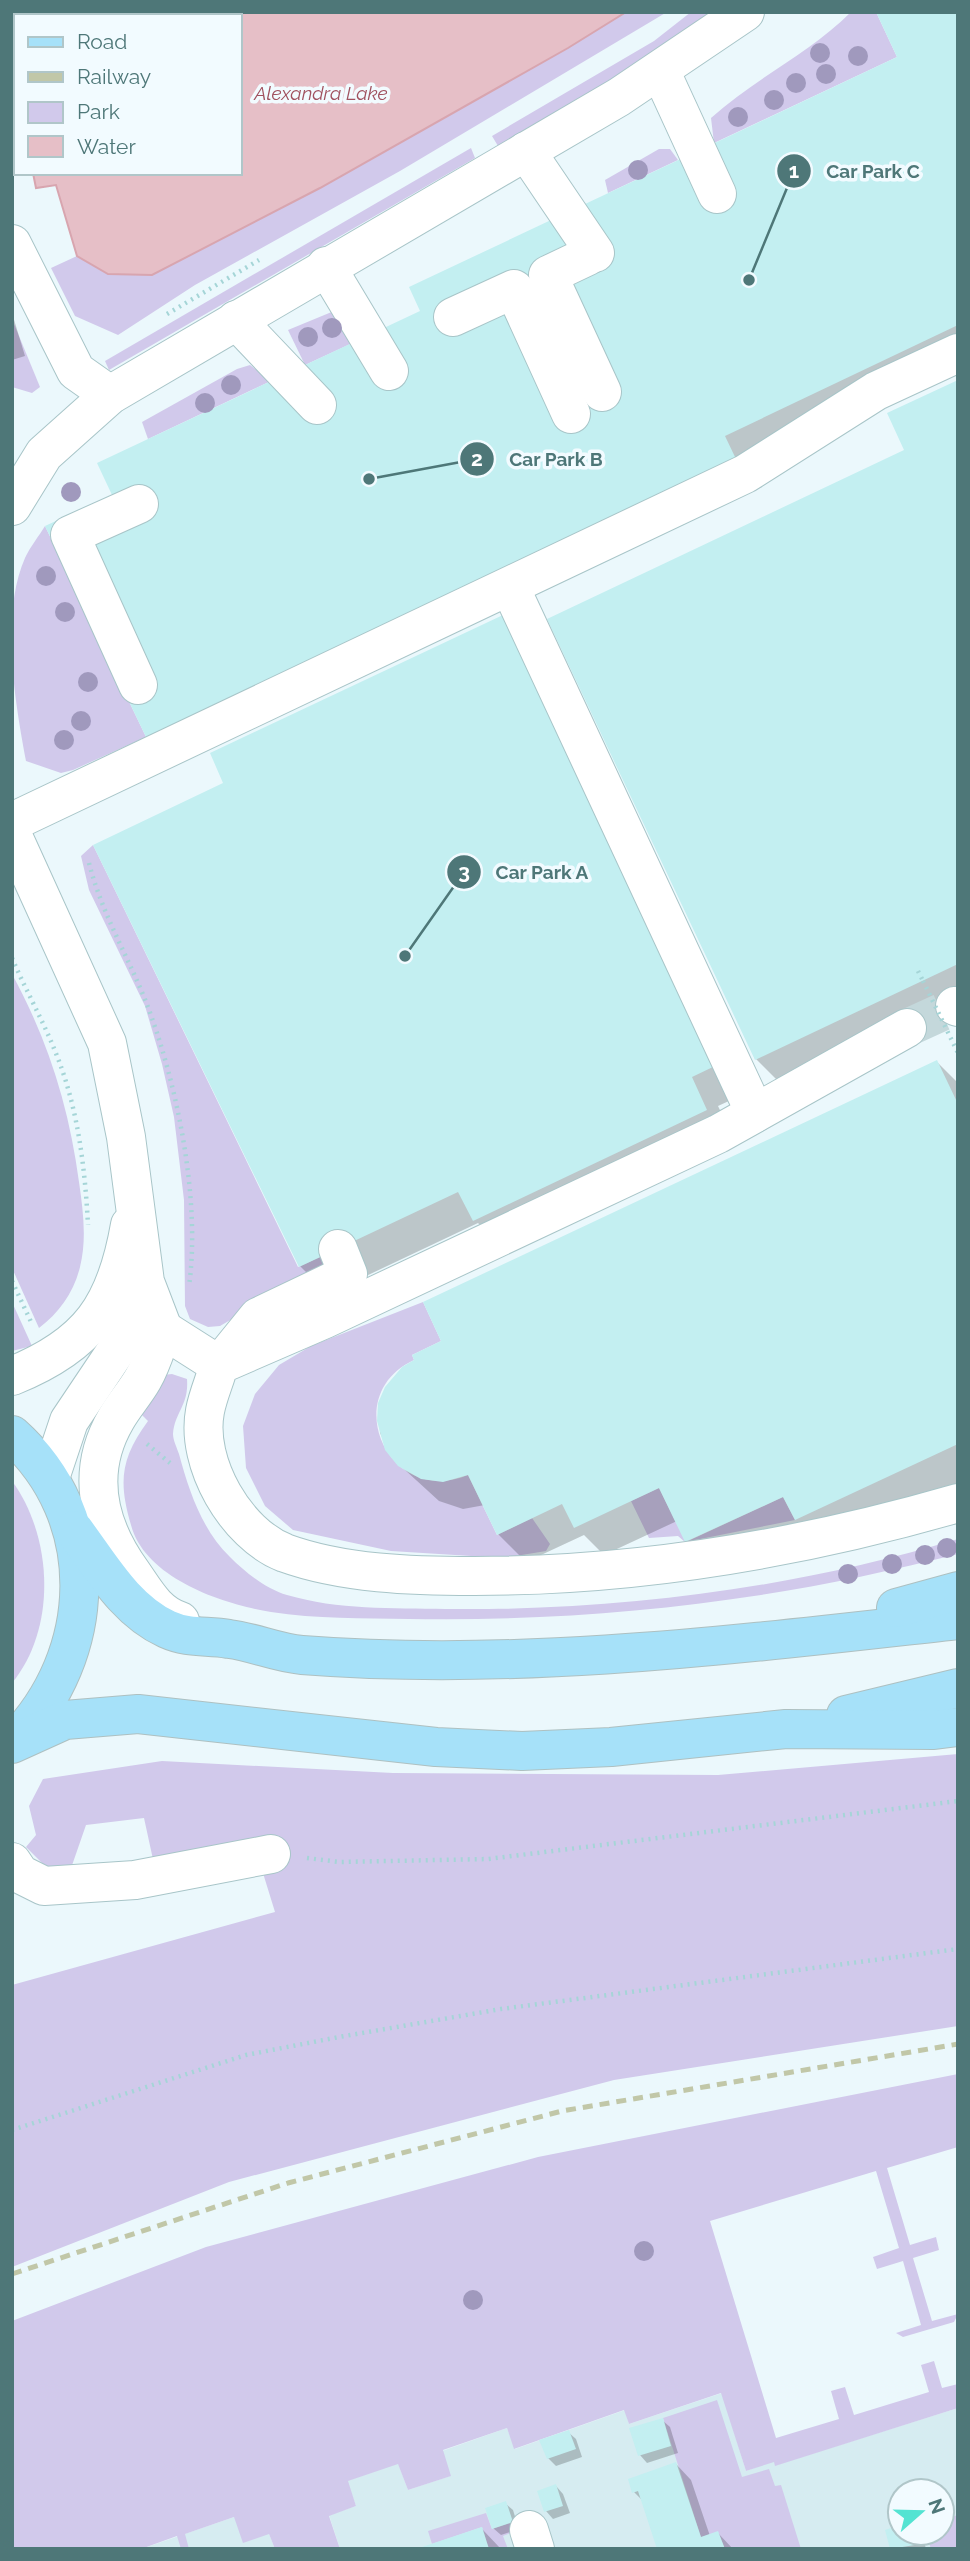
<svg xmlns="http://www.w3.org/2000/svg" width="970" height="2561" viewBox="0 0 970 2561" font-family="Raleway,sans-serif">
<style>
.residential{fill:#d6ecf1;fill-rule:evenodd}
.green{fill:#d1c9eb}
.water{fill:#e6bfc7;stroke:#d8a5af;stroke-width:2}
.shadow{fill:#0003}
.building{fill:#c3eff1}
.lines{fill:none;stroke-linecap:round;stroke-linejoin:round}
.minor-tunnel{stroke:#c4d8db;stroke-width:38;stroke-dasharray:38 19;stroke-linecap:butt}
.minor-casing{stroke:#a8c5c8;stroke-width:40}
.major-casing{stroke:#aec0c1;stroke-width:40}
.path{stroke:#a5d5d7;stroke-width:4.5;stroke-dasharray:2 5;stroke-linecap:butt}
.minor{stroke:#fff;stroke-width:38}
.major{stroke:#a6e1f9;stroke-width:38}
.rail{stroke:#c1c7a8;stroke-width:5;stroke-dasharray:10 7;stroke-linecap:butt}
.path-bridge{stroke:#a5d5d7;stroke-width:4.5;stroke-dasharray:2 5;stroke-linecap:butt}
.tree{fill:#a099bd}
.labels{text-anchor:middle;stroke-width:7;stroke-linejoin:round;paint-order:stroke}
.water-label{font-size:19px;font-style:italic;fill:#a0515f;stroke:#f2fbff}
.leader{fill:none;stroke:#4e7778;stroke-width:2.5}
.callout-dot{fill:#4e7778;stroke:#f2fbff;stroke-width:2.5}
.mark-label{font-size:21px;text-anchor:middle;font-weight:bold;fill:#fff}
.callout-label{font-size:19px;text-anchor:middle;font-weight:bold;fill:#4e7778;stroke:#f2fbff;stroke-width:7;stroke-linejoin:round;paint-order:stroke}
</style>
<rect width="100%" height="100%" fill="#ebf8fc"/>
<g class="residential">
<path d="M722 2393 746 2471 774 2461 776 2465 958 2408V2549H340L329 2515 356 2506 347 2481 398 2463 408 2490 450 2476 442 2451 507 2428 515 2449 625 2410 629 2424ZM900 2491H942V2533H900Z"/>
<polygon points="234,2517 269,2534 275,2549 141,2549"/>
</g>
<g class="green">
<polygon points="626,12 667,12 400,171 195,285 118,335 75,316 51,268 77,256 108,274 320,188 568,48"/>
<polygon points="691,12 715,12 631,69 498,146 492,136 654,41"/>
<path d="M851 12H876L897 57 714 143 711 118C755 78 809 54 851 12Z"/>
<polygon points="471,148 475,158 109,370 105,361"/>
<polygon points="659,149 670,149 678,160 608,193 605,180"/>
<polygon points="334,311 359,340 305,365 288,330"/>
<polygon points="12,319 40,387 32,393 12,387"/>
<polygon points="250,365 271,381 148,439 142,422 237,369"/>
<path d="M45 526 146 737 73 770 61 773 26 761C15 702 0 615 25 558 30 547 39 536 45 526Z"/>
<polygon points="93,845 298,1267 325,1255 328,1263 220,1326 208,1327 190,1319 185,1306 184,1200 174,1117 162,1064 145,1006 89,890 81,856"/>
<path d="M12 974C48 1040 69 1107 79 1182 83 1210 87 1239 80 1267 74 1292 59 1313 39 1328L12 1268Z"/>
<polygon points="12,1302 32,1346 12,1351"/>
<path d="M423 1302 441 1341 412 1355 414 1360C338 1395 388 1508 468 1475L497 1535 532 1518 550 1544 546 1551 503 1558 391 1551 293 1530 265 1506 246 1468 243 1426 255 1394 279 1365 311 1346Z"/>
<path d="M172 1374 187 1379C189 1406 175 1411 173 1434 173 1440 177 1448 179 1454 189 1491 202 1530 230 1557 245 1572 266 1589 287 1595 338 1610 392 1608 445 1609 619 1611 791 1589 958 1539V1554C893 1570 827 1585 761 1595 644 1613 527 1621 409 1619 363 1618 316 1619 271 1612 222 1604 145 1578 131 1525 118 1481 121 1458 148 1421L138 1411 163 1375Z"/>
<path d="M12 1481C53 1537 57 1628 12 1683Z"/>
<polygon points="659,1488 686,1542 783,1497 795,1520 685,1542 678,1536 649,1538 631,1501"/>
<polygon points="958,1754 958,2026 614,2080 229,2182 12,2267 12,1985 275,1912 254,1844 154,1864 144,1818 86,1825 69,1874 43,1864 26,1847 36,1835 29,1806 43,1779 162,1761 393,1773 718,1775"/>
<polygon points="958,2074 958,2147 887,2168 910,2245 936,2237 939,2250 913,2258 932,2321 958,2314 954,2322 903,2337 896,2333 921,2325 903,2261 877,2269 873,2257 899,2248 876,2171 710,2221 776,2438 839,2419 831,2391 845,2387 854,2415 929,2392 921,2365 934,2361 942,2388 958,2384 958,2408 775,2466 774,2462 746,2471 721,2393 629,2424 624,2410 514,2449 507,2428 443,2450 451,2476 408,2490 398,2464 348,2481 356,2506 329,2516 340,2549 275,2549 269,2534 243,2543 234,2517 185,2534 189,2549 181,2549 177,2536 141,2549 12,2549 12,2321 206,2247 538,2157"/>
<polygon points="717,2400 742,2477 769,2469 775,2486 781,2485 801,2549 725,2549 718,2532 701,2537 663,2418"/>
<polygon points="486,2513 492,2529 513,2522 516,2531 503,2536 508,2549 489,2549 482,2527 432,2544 428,2531"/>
<polygon points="958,2515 958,2549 931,2549 926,2533 942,2533 942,2520"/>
</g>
<polygon class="water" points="29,12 626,12 568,48 320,188 152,275 108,274 77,256 56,185 36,188 33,173 240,173 240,16 16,16 16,87 12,88 12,17"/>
<g class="shadow">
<polygon points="958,12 958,366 752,464 762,487 176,764 147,736 114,495 422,312 899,57"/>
<polygon points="12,313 25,356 12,360"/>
<polygon points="958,382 958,996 778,1081 756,1059 907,450"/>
<polygon points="502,617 742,1095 718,1106 734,1139 503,1248 478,1223 328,1294 300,1266 226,784"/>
<polygon points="937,1062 958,1083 958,1485 715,1569 687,1541 677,1521 604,1555 584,1535 526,1562 498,1534 485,1505 463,1509 439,1501 393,1459 380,1433 379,1408 444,1342"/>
<polygon points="662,2420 670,2427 678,2453 647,2463 640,2455"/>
<polygon points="568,2432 576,2439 582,2457 556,2466 548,2458"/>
<polygon points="676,2464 691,2480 710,2536 718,2533 733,2549 659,2549 643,2501 634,2492"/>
<polygon points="556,2486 563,2494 570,2513 553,2519 546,2511"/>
<polygon points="505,2503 513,2510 519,2529 501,2535 493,2528"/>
<polygon points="900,2527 900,2533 922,2533 926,2549 892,2549 887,2531"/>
<polygon points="482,2529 501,2549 423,2549"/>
</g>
<g class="building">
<polygon points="876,12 958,12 958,325 725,436 736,459 146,737 45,526 112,495 97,463 420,311 409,287 897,57"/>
<polygon points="958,380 958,964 755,1060 547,619 904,450 887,413"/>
<polygon points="503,615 715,1066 692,1077 707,1110 473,1221 458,1192 299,1267 93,845 223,783 210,753"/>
<polygon points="937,1060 958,1104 958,1444 795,1520 783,1497 685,1542 659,1488 574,1528 562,1504 497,1535 468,1475 443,1482 421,1479 398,1466 385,1450 377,1421 378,1403 385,1387 402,1367 414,1360 412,1355 441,1341 423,1302"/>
<polygon points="663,2418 671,2446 638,2456 629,2428"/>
<polygon points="569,2430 576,2449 547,2459 539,2440"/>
<polygon points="676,2462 701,2537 718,2531 725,2549 657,2549 638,2491 632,2493 628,2479"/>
<polygon points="556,2484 563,2506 544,2512 537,2491"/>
<polygon points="506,2501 513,2522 492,2529 485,2508"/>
<polygon points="900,2525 900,2533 918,2533 921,2544 890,2549 885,2530"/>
<polygon points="482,2527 489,2549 419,2549 419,2548"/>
</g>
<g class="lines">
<polyline class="minor-tunnel" points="907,1028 955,1006"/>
<defs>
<g id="minor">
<polyline points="660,70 717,194"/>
<polyline points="526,151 595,253"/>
<polyline points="12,244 76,371 110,395"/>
<polyline points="588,256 548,275 602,392"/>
<polyline points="326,266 389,371"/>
<polyline points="453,317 514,289 571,414"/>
<polyline points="236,320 317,405"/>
<polyline points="12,506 44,454 110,395 619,97 745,12"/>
<polyline points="510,587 755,1113"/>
<polyline points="138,685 70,535 139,504"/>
<polyline points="12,822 745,474 876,391 958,353"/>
<path d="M12 834 107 1043 126 1137 145 1282 163 1329C157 1345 152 1364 143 1379 135 1393 124 1405 116 1419 85 1472 98 1526 132 1573 146 1593 156 1613 180 1621"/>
<polyline points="955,1006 958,1007"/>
<path d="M907 1028 718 1134 325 1319 219 1365C215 1380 208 1395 205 1411 195 1463 236 1534 285 1553 343 1574 413 1576 474 1576 639 1576 799 1549 958 1503"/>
<polyline points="142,1316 219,1365 258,1317 348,1274 338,1249"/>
<path d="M12 1376C89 1345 116 1306 130 1225"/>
<polyline points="50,1478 69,1421 140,1315 144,1291"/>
<polyline points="12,1862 20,1874 44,1886 135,1880 271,1854"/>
<polyline points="529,2530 535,2549"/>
</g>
<g id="major">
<path d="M12 1435C104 1517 99 1655 14 1741"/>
<path d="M74 1530C101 1566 125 1610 167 1629 189 1639 207 1635 229 1639 254 1642 277 1653 302 1655 520 1672 741 1644 958 1620"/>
<polyline points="896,1608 958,1591"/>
<polyline points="846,1715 958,1688"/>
<polyline points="12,1744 65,1720 138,1714 436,1747 522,1751 611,1747 786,1729 934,1730 958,1727"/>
</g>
</defs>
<use href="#minor" class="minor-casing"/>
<use href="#major" class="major-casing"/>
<g class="path">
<polyline points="167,314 259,260"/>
<path d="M89 863C102 914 127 954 146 1002 177 1082 201 1201 189 1286"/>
<path d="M12 958C26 991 44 1022 57 1056 78 1109 85 1168 88 1225"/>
<polyline points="918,971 923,981"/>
<polyline points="12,1281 32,1324"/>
<polyline points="147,1444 170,1463"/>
<polyline points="307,1858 339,1862 488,1859 958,1801"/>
<polyline points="12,2130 246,2055 339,2037 501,2009 958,1949"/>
</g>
<use href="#minor" class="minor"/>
<use href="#major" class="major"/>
<polyline class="rail" points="12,2274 288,2183 562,2111 958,2044"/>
<polyline class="path-bridge" points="923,981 958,1053"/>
</g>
<g class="tree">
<circle cx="820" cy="53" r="10"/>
<circle cx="858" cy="56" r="10"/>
<circle cx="826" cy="74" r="10"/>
<circle cx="796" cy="83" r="10"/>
<circle cx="774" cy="100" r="10"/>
<circle cx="738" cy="117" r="10"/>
<circle cx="638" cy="170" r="10"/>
<circle cx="332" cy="328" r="10"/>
<circle cx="308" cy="337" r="10"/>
<circle cx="231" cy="385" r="10"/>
<circle cx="205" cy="403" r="10"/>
<circle cx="71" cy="492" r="10"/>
<circle cx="46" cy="576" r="10"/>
<circle cx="65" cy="612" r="10"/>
<circle cx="88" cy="682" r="10"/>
<circle cx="81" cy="721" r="10"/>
<circle cx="64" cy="740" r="10"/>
<circle cx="947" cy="1548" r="10"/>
<circle cx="925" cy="1555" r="10"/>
<circle cx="892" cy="1564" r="10"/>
<circle cx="848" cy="1574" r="10"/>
<circle cx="644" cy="2251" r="10"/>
<circle cx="473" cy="2300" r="10"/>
</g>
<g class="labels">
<g class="water-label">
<text x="321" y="100">Alexandra Lake</text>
</g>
</g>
<path class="leader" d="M749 280L794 171M369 479L477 459M405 956L464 872"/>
<g class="callout-dot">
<circle cx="749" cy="280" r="7"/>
<circle cx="369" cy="479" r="7"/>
<circle cx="405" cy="956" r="7"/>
<circle cx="794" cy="171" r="18"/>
<circle cx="477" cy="459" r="18"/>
<circle cx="464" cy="872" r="18"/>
</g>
<g class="mark-label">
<text x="794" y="178">1</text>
<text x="477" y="466">2</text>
<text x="464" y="879">3</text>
</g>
<g class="callout-label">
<text x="873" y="178">Car Park C</text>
<text x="556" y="466">Car Park B</text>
<text x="542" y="879">Car Park A</text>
</g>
<rect width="970" height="2561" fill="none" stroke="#4e7778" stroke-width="28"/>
<rect x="14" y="14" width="228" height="161" fill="#f2fbff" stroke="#b0c6c9" stroke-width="2"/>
<rect x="28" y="37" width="35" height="10" fill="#a6e1f9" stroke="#b0c6c9" stroke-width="2"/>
<text x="77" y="49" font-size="21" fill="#4e7778">Road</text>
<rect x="28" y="72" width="35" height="10" fill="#c1c7a8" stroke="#b0c6c9" stroke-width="2"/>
<text x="77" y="84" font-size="21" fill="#4e7778">Railway</text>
<rect x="28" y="102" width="35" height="21" fill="#d1c9eb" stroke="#b0c6c9" stroke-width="2"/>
<text x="77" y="119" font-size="21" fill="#4e7778">Park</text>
<rect x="28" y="136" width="35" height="21" fill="#e6bfc7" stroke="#b0c6c9" stroke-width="2"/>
<text x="77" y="154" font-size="21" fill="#4e7778">Water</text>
<g transform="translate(921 2512) rotate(70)"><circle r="33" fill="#f2fbff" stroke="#b0c6c9" stroke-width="2"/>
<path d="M0-5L12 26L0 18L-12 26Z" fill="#54e3d2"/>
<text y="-10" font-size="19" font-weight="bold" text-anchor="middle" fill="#4e7778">N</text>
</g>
</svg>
